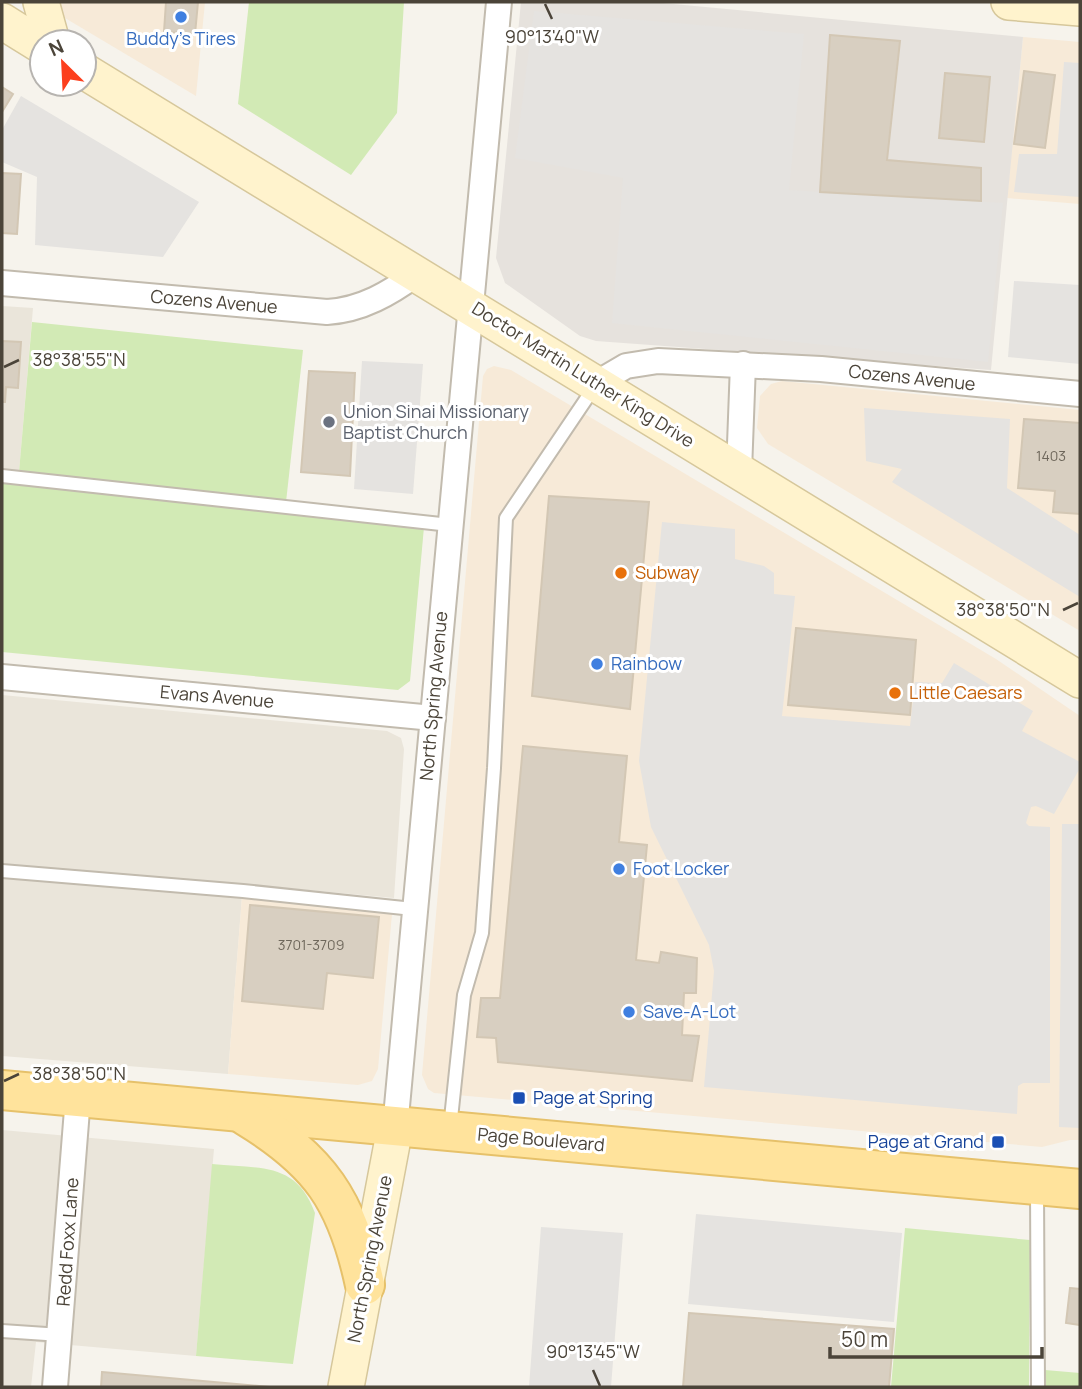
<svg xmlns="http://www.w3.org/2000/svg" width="1082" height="1389" viewBox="0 0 1082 1389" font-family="Manrope,sans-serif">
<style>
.residential{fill:#eae5da}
.commercial{fill:#f7ead8}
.industrial{fill:#e6e2dd}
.green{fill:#d2eab5}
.parking{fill:#e5e3e0}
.building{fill:#d8cfc1;stroke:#d3c7b4;stroke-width:2}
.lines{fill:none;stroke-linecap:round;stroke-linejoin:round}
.lane-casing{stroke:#c2bbae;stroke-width:16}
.street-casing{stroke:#c2bbae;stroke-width:28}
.secondary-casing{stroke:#d6c79b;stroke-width:38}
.primary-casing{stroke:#e6c16a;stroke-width:42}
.lane{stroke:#fff;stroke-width:12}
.street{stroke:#fff;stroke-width:24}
.secondary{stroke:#fff3cd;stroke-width:35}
.primary{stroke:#ffe39c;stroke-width:38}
.ticks{fill:none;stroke:#4b4439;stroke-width:2.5}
.shop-dot{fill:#3f7fe0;stroke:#fff;stroke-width:2.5}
.worship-dot{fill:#6b7280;stroke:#fff;stroke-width:2.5}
.food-dot{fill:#e8710a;stroke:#fff;stroke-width:2.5}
.transit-dot{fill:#1a4fb4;stroke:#fff;stroke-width:2.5}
.labels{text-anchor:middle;stroke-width:6;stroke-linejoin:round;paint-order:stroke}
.number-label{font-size:14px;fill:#6e675b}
.shop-label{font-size:18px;fill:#366cbe;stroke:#fff;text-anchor:start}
.street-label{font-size:18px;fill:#4b4439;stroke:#fff}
.worship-label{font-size:18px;fill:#5b616d;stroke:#fff;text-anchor:start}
.food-label{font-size:18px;fill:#c56008;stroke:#fff;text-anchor:start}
.transit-label{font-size:18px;fill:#164399;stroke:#fff;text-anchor:start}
.ticks-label{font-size:18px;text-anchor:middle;fill:#4b4439;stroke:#fff;stroke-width:6;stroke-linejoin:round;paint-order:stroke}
</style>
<rect width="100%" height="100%" fill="#f6f3ec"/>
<g class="residential">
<polygon points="2,306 33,308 19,472 2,481"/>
<polygon points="2,695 387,731 401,738 404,749 394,898 243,884 228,1074 2,1056"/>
<polygon points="2,1130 214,1149 196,1356 36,1342 31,1387 2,1387"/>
</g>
<g class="commercial">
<polygon points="57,2 205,2 196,96 65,18 59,13"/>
<polygon points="1023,37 1080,42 1080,204 1007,198"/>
<polygon points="494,366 511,370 996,659 1080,716 1080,1140 1070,1140 1042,1147 434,1093 428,1089 422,1075 483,376 487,369"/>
<polygon points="782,381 1080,410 1080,631 768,444 757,428 760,396 771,384"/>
<polygon points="242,896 392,914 378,1069 372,1081 358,1085 228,1074"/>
</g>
<polygon class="industrial" points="521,2 652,2 1023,37 991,370 596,341 580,336 505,283 496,258"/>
<g class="green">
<polygon points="249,2 404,2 397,113 351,175 238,104"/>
<polygon points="32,322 303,350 286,502 19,472"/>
<polygon points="2,481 424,527 410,681 398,690 2,652"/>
<path d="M212 1164C260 1169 296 1161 315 1213L293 1364 196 1356Z"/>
<polygon points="905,1228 1030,1240 1029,1387 891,1387"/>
<polygon points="1045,1370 1080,1373 1080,1387 1045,1387"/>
</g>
<g class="parking">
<polygon points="534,11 804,34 789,190 1003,203 988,362 612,323 623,178 515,158"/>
<polygon points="1064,62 1080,63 1080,197 1014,192 1019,154 1057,154"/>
<polygon points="21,96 199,202 163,257 35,245 37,177 2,162 2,130"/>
<polygon points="1014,281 1080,285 1080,364 1008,357"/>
<polygon points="362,361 423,364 413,494 354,489"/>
<polygon points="864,408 1010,419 1007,488 1080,535 1080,597 892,482 902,469 866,461"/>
<polygon points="662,522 735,529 735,559 764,566 774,573 774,594 795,596 782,716 910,726 915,682 942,683 954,663 1033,711 1022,731 1080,762 1080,768 1054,814 1036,806 1031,807 1026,823 1029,826 1050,827 1050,1083 1023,1083 1018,1086 1017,1114 704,1087 714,971 709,945 651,827 639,761"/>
<polygon points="1062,824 1080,824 1080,1128 1059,1127"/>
<polygon points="696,1214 902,1233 894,1322 688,1304"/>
<polygon points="541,1227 623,1233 611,1387 529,1387"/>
</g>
<g class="building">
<polygon points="166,2 198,2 195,34 164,32"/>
<polygon points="830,35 900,41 887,160 981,168 981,201 820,192"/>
<polygon points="1024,71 1055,75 1045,148 1014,144"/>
<polygon points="945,73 990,77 984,142 939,138"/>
<polygon points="2,87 13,94 2,112"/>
<polygon points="2,173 21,174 17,234 2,233"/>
<polygon points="2,341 21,342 18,388 6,387 5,402 2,402"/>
<polygon points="309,371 355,373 350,476 301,472"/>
<polygon points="1024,419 1080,423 1080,514 1053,512 1055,491 1018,488"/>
<polygon points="549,496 649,502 630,709 532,696"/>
<polygon points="796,628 916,640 910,715 788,705"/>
<polygon points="523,746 627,756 619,842 647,845 636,960 659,963 661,952 697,958 696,993 684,993 682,1035 699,1036 692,1081 498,1062 496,1038 477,1037 481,998 500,998"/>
<polygon points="250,905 379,917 373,978 327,973 323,1009 242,1001"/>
<polygon points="1070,1288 1080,1289 1080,1325 1066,1323"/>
<polygon points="689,1313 894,1329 889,1387 683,1387"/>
<polygon points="102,1372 270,1387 101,1387"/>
</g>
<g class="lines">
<defs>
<g id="lane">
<polyline points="2,476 450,525"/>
<polyline points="2,871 243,891 413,909"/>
<polyline points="450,1128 464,995 482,933 494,768 506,518 595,386"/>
<polyline points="1037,1189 1038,1387"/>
<polyline points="2,1331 61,1335"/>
</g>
<g id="street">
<path d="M2 283 327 312C362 310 390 293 418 273"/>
<polyline points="597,383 626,366 658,361 821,369 1080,394"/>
<polyline points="739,471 743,364"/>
<polyline points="2,677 433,718"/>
<polyline points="395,1128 499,2"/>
<polyline points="55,1387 78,1097"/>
</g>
<g id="secondary">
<polyline points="41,2 52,42"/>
<polyline points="1009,2 1080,8"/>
<polyline points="2,21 42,46"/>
<polyline points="84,71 1080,680"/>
<polyline points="346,1387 395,1128"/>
</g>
<g id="primary">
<polyline points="2,1090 1080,1189"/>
<path d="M246 1116C320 1161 347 1200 365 1285"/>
</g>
</defs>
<use href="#lane" class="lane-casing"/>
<use href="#street" class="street-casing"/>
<use href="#secondary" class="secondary-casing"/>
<use href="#primary" class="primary-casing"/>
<use href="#lane" class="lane"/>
<use href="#street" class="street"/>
<use href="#secondary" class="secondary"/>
<use href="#primary" class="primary"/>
</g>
<path class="ticks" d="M545 4 552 19M4 367 19 360M1063 610 1078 603M4 1081 19 1074M593 1370 600 1386"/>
<g class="shop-dot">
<circle cx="181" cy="17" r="7"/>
<circle cx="597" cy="664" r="7"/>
<circle cx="619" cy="869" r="7"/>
<circle cx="629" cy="1012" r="7"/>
</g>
<circle class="worship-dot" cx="329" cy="422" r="7"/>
<g class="food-dot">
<circle cx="621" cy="573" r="7"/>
<circle cx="895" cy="693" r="7"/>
</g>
<g class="transit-dot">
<rect x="512" y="1091" width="14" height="14" rx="3.5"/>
<rect x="991" y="1135" width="14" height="14" rx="3.5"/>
</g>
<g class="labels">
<g class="number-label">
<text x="1051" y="461">1403</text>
<text x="311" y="950">3701-3709</text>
</g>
<g class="shop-label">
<text x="181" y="45" text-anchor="middle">Buddy's Tires</text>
<text x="611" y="670">Rainbow</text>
<text x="633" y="875">Foot Locker</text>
<text x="643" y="1018">Save-A-Lot</text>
</g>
<g class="street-label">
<text transform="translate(214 302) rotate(5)" y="6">Cozens Avenue</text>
<text transform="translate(583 375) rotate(32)" y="6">Doctor Martin Luther King Drive</text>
<text transform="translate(912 378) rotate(6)" y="6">Cozens Avenue</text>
<text transform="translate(434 696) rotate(-85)" y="6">North Spring Avenue</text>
<text transform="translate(217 697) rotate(5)" y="6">Evans Avenue</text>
<text transform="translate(541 1140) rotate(5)" y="6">Page Boulevard</text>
<text transform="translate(68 1242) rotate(-86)" y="6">Redd Foxx Lane</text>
<text transform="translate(370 1259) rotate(-79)" y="6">North Spring Avenue</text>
</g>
<g class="worship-label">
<text x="343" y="418">Union Sinai Missionary<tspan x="343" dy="21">Baptist Church</tspan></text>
</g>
<g class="food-label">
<text x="635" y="579">Subway</text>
<text x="909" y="699">Little Caesars</text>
</g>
<g class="transit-label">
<text x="533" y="1104">Page at Spring</text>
<text x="984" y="1148" text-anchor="end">Page at Grand</text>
</g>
</g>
<g class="ticks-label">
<text x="552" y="43">90°13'40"W</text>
<text x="79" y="366">38°38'55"N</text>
<text x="1003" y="616">38°38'50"N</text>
<text x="79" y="1080">38°38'50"N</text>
<text x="593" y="1358">90°13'45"W</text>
</g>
<rect width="1082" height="1389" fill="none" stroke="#4b4439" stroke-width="7"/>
<g transform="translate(63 63) rotate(336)"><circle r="33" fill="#ffffff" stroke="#b7b4b0" stroke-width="2"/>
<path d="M0-5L12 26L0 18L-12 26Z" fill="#fc3f1d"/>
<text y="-10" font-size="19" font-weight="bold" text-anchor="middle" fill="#4b4439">N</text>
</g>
<path d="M830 1347v10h212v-10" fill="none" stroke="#4b4439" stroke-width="3.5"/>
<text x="841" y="1347" font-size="21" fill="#4b4439" stroke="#ffffff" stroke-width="5" paint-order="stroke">50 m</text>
</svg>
